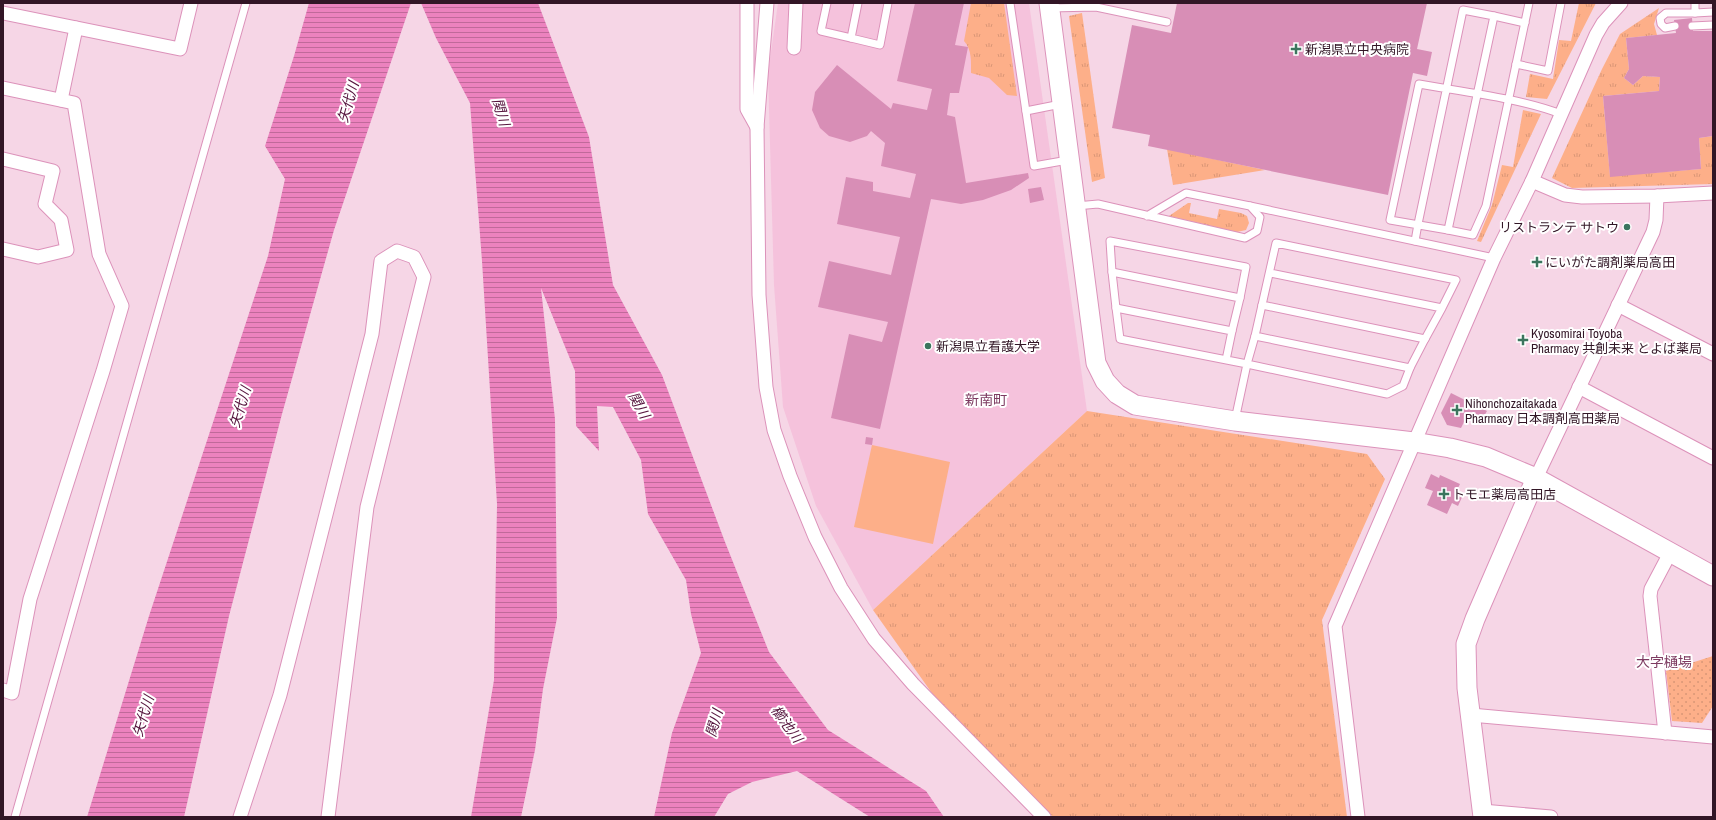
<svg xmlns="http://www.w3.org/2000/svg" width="1716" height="820" viewBox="0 0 1716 820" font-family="'Archivo Narrow','Noto Sans JP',sans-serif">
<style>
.built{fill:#f5c2dc}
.grass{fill:url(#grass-tufts)}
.park{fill:url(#park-dots)}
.pitch{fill:#fdaf89}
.water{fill:url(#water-rules)}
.building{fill:#d88eb6}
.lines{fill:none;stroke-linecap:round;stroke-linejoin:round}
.lane-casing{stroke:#dc92ba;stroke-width:9}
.street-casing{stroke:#dc92ba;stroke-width:15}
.secondary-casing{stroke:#dc92ba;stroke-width:21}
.lane{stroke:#fff;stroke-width:7}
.street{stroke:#fff;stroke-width:13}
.secondary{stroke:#fff;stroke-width:19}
.poi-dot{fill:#3b755e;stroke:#fff;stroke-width:1.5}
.labels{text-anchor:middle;stroke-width:4;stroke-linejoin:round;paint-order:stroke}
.poi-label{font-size:13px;fill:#321626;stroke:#fff;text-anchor:start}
.water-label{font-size:14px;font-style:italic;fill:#55143d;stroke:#fff}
.neighbourhood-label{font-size:14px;fill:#7d3b61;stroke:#fff}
</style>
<defs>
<pattern id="grass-tufts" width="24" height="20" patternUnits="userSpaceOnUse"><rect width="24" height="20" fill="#fdaf89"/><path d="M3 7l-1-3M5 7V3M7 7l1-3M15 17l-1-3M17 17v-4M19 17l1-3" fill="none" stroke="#d99676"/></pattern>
<pattern id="park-dots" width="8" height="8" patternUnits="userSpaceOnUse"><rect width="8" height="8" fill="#fdaf89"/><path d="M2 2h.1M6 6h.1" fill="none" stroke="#d99676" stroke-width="1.8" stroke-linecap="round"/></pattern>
<pattern id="water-rules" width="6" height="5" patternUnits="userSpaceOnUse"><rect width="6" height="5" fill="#ec82be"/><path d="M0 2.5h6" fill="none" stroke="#c0699a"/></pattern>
</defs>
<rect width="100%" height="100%" fill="#f6d6e6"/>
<polygon class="built" points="778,3 1029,3 1087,411 873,610 816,506 783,407 774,285 768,73"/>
<g class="grass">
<path d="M971 3H1004L1017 96 1007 95 989 78 971 73C971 63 972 49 964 41Z"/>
<polygon points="1579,3 1596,3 1547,99 1526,97 1530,74 1553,79 1559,40 1571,41"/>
<polygon points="1659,8 1654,24 1657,35 1626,38 1629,69 1624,78 1633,85 1643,76 1660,77 1659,91 1603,96 1610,176 1701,169 1699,138 1713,136 1713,184 1572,188 1552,178 1602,69 1620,34"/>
<polygon points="1082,13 1105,178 1092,182 1069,16"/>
<polygon points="1523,110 1541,114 1481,242 1477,241 1492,205 1502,165 1513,167"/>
<polygon points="1167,149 1265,170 1173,185"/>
<polygon points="1188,203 1191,203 1189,213 1217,219 1219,209 1241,213 1247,216 1249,223 1246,230 1237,232 1169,216"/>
<polygon points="1087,411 1367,454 1385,479 1322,620 1347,817 1053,817 934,696 873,610"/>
</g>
<polygon class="park" points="1713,656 1713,706 1702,723 1672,721 1666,671"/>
<polygon class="pitch" points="872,445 950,462 933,544 854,527"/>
<g class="water">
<polygon points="309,3 411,3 334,230 282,414 229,616 184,817 87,817 149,616 268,256 285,179 265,146 294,56"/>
<polygon points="421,3 538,3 589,137 613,285 662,375 725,542 769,652 828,730 926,791 944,817 870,817 797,771 752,782 728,794 714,817 654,817 672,733 701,653 691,614 686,580 648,514 641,460 613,407 597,406 599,451 576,426 575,371 541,288 555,419 557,618 543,689 535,750 521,817 471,817 494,680 497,504 482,261 470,103 436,38"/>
</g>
<g class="building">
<polygon points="915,3 964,3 955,45 968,47 959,93 950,93 947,115 955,117 966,183 1028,173 1029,178 1011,190 983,200 961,204 931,199 880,429 831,418 849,334 882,342 888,322 818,307 829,261 891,275 900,237 837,224 846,177 873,182 873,191 910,198 916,174 881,166 885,143 871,131 867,136 850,142 829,136 820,128 812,110 815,92 837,65 891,109 893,103 927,110 932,89 897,81"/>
<polygon points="1177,3 1427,3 1417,49 1432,52 1427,76 1413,73 1388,195 1148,146 1150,135 1112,128 1132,25 1171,33"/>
<polygon points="1692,18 1693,31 1713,31 1713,136 1699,138 1701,169 1610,177 1603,96 1659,91 1660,77 1643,76 1633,85 1624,78 1629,69 1626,38 1676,33 1674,20"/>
<polygon points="1041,187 1044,200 1030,203 1028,189"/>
<polygon points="1451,393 1487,411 1483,418 1469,412 1461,428 1447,425 1441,413"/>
<polygon points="866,437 873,438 872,445 865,444"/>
<polygon points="1431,474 1439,478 1440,475 1460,484 1456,492 1463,495 1458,506 1452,503 1447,514 1427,505 1433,491 1425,488"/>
</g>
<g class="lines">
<defs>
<g id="lane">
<polyline points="827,3 821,31 851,38"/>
<polyline points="858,3 851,38 880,45 888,3"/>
<polyline points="1010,3 1034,166 1068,160"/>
<polyline points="1695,3 1695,13 1713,12"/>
<polyline points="1050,8 1096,7 1167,22"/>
<polyline points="1494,16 1525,23"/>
<polyline points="1675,26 1665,28 1661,24 1660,18 1666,13 1695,13"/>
<polyline points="1692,26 1713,25"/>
<polyline points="1516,64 1548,71 1561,3"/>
<polyline points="1026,111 1061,104"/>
<polyline points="1076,206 1098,204 1245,238 1257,231 1260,217 1250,206 1186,193 1147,216"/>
<polyline points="1250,206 1494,258"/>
<polyline points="1448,230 1473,235 1486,206 1529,3"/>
<path d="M1415 241 1418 224 1463 10 1494 16 1448 230 1390 220 1419 84C1464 92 1519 98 1561 114"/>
<polyline points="1112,272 1110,241 1246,267 1240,298"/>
<polyline points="1270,273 1442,308 1456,280 1276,243 1262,305 1425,339 1442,308"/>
<polyline points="1262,305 1255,336 1410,368 1425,339"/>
<polyline points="1116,308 1112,272 1240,298 1232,331"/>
<polyline points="1255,336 1247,364 1387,394 1403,386 1410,368"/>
<polyline points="1226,360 1232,331 1116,308 1120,339 1247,364 1235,420"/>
<polyline points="15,817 246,3"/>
</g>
<g id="street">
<polyline points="747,3 747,109 757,127"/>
<polyline points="767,3 757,127 759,295 766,387 774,430 790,476 815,537 841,588 874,639 913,684 1044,817"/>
<polyline points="3,13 180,49 191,3"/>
<polyline points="794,48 796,3"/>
<polyline points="3,88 74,103 99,254 122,306 103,371 30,599 12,693 3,690"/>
<polyline points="61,100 76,28"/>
<polyline points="3,159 53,171 45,204 61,220 67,250 38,257 3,249"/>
<polyline points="1532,181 1565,195 1582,197 1657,196 1713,193"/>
<polyline points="1618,305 1713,354"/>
<polyline points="1579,387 1713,458"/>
<polyline points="1536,478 1653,232 1656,220 1657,196"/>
<polyline points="1471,715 1713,737"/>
<polyline points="1665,733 1650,596 1651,589 1670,553"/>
<polyline points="1482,811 1551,817"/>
<polyline points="240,817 280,695 372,334 381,261 397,251 414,257 424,277 367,507 328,817"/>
<polyline points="1358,817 1335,626 1494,258 1532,181 1596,35 1603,23 1621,3"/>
</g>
<g id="secondary">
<polyline points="1049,3 1096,363 1105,381 1117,394 1135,405 1235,421 1414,442 1450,448 1486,457 1536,478 1713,576"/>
<polyline points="1483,817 1467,688 1466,644 1475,619 1536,478"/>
</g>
</defs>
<use href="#lane" class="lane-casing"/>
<use href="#street" class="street-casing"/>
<use href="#secondary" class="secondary-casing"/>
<use href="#lane" class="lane"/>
<use href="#street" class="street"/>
<use href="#secondary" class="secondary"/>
</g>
<g class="poi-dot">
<path d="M1294 43h4v4h4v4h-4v4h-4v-4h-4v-4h4z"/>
<circle cx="1627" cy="227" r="4"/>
<path d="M1535 256h4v4h4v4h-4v4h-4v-4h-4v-4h4z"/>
<path d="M1521 334h4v4h4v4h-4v4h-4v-4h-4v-4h4z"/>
<circle cx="928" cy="346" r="4"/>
<path d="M1455 404h4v4h4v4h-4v4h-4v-4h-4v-4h4z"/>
<path d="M1442 488h4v4h4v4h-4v4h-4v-4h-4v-4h4z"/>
</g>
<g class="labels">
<g class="poi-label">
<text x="1305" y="54">新潟県立中央病院</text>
<text x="1619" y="232" text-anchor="end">リストランテ サトウ</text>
<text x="1545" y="267">にいがた調剤薬局高田</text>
<text x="1531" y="338">Kyosomirai Toyoba<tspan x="1531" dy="15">Pharmacy 共創未来 とよば薬局</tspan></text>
<text x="936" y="351">新潟県立看護大学</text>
<text x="1465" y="408">Nihonchozaitakada<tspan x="1465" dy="15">Pharmacy 日本調剤高田薬局</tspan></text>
<text x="1452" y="499">トモエ薬局高田店</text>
</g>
<g class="water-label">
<text transform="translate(348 102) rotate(-74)" y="5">矢代川</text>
<text transform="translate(501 112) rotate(73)" y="5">関川</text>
<text transform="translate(639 405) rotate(61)" y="5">関川</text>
<text transform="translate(240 407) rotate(-73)" y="5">矢代川</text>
<text transform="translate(143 716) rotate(-73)" y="5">矢代川</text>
<text transform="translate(714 723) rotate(-74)" y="5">関川</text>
<text transform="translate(787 724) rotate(54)" y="5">櫛池川</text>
</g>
<g class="neighbourhood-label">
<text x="986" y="405">新南町</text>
<text x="1664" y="667">大字樋場</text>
</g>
</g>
<rect width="1716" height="820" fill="none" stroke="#321626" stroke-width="8"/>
</svg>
